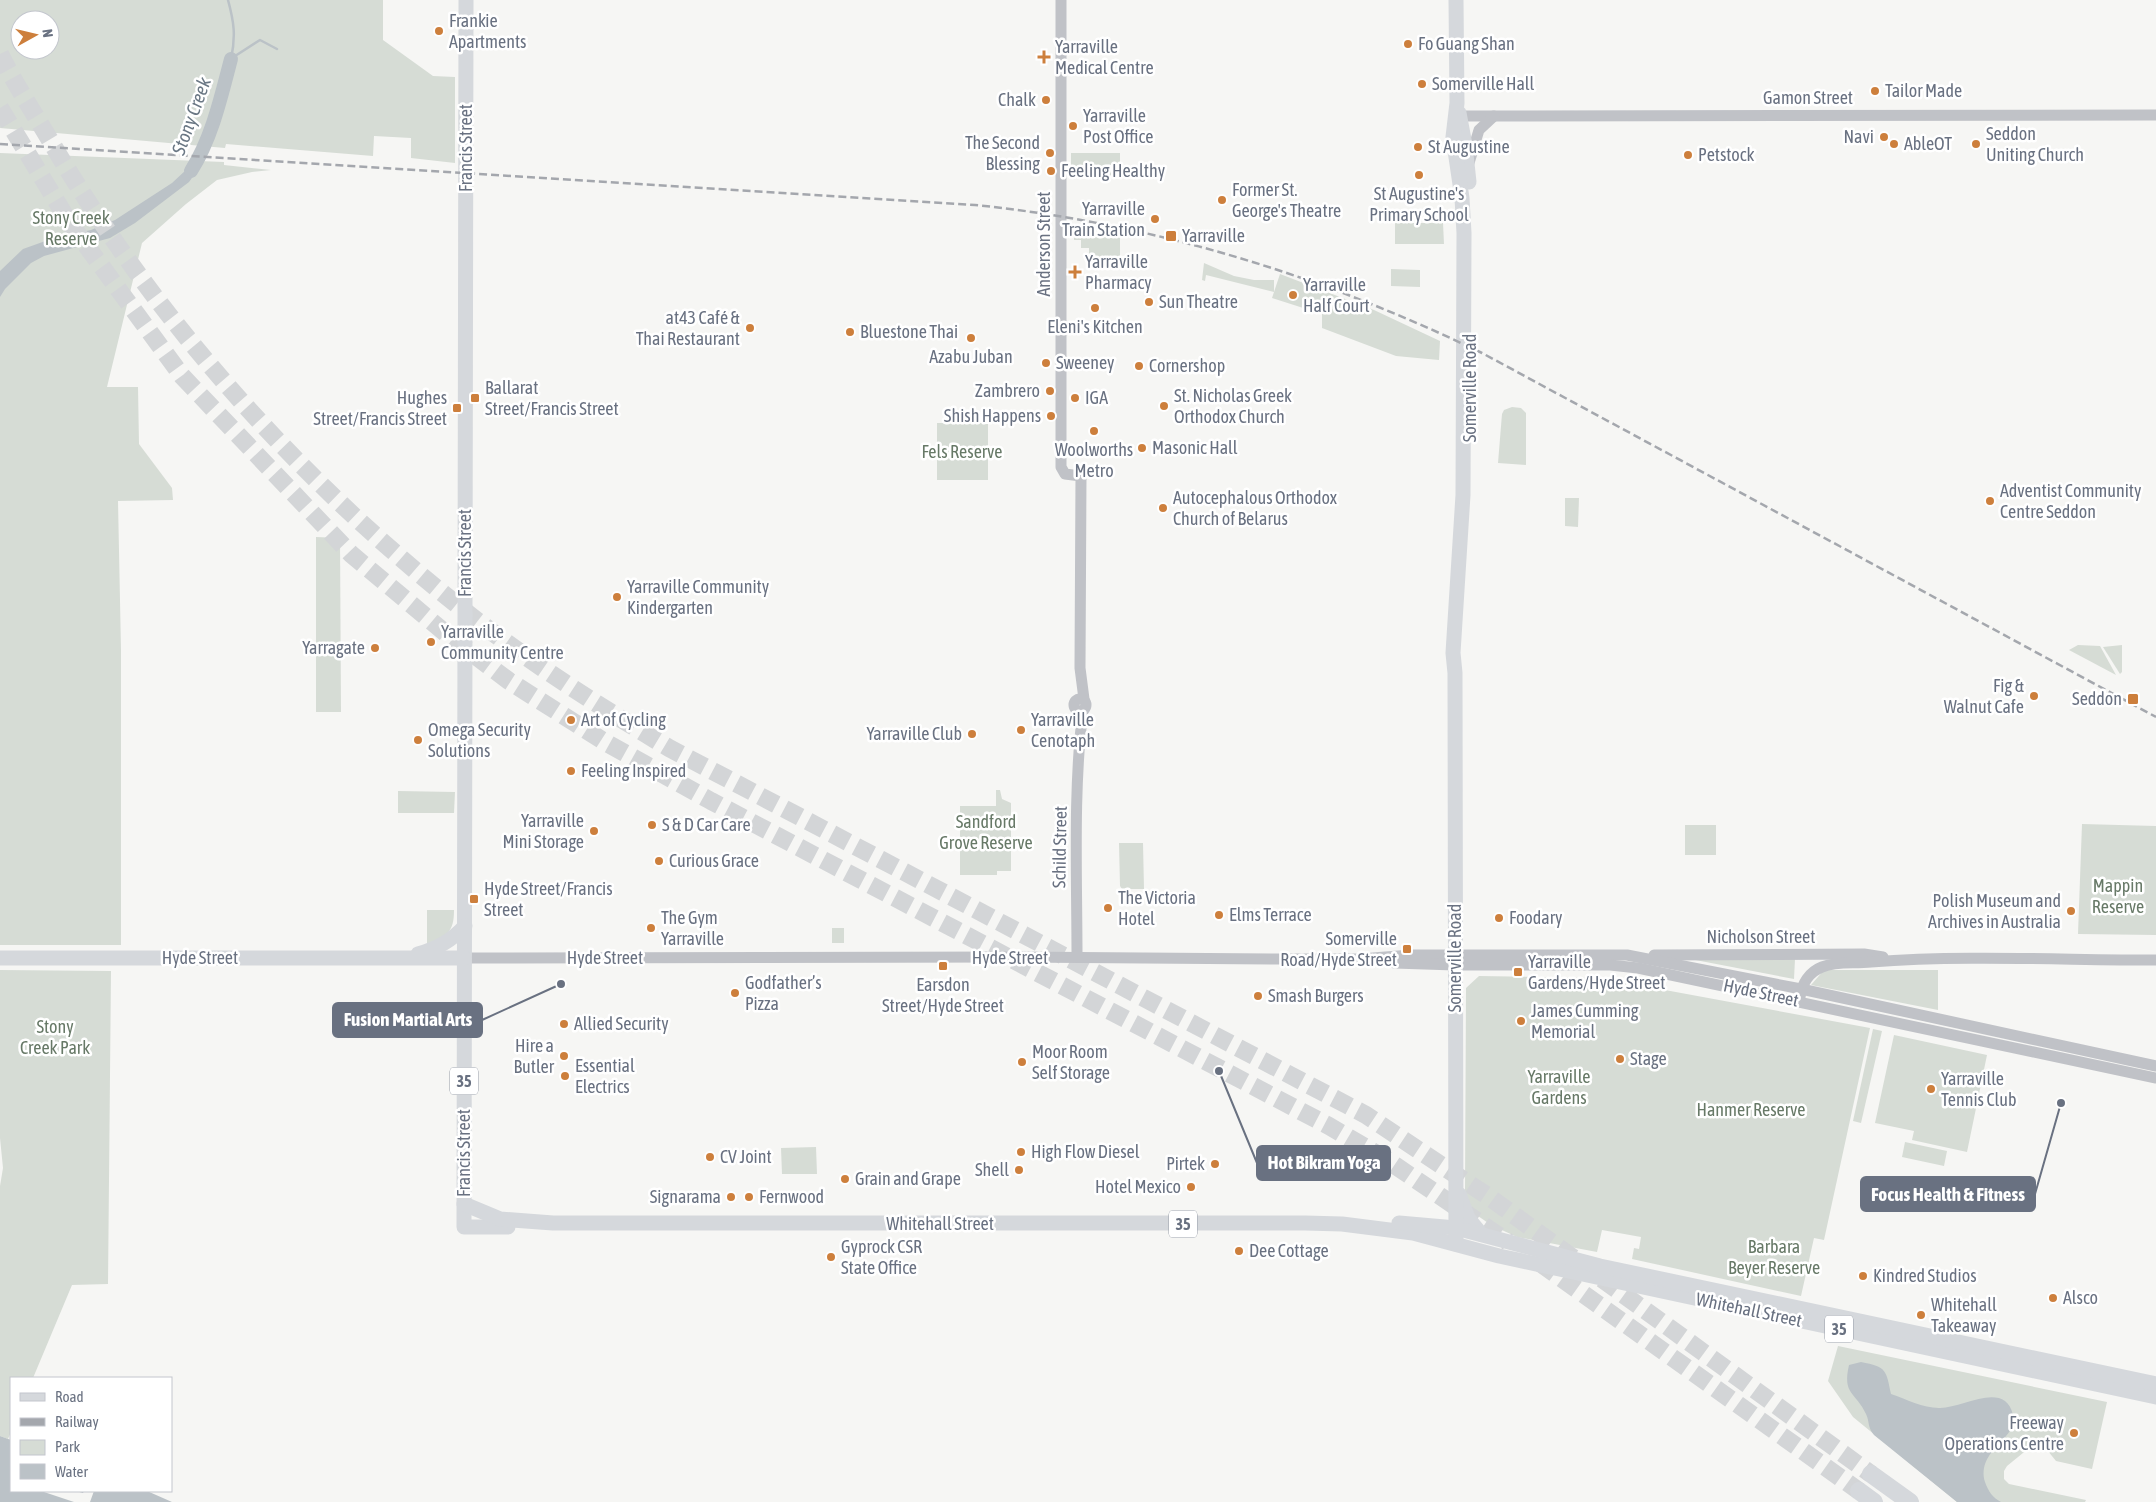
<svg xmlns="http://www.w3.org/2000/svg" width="2156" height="1502" viewBox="0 0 2156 1502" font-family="'Asap Condensed',sans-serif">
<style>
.green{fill:#d6dcd5;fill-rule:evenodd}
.water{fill:#bbc2c7}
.pier{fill:#f6f6f4}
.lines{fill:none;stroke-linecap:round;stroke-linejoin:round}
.stream{stroke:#bbc2c7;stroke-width:2.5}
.river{stroke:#bbc2c7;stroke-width:14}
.highway-tunnel{stroke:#d3d5d7;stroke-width:18;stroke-dasharray:18 9;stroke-linecap:butt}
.minor{stroke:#c0c2c7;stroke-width:11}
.major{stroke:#d5d8dc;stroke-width:15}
.highway{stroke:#d5d8dc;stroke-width:18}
.rail{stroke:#a4a7ad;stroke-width:2.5;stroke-dasharray:8 4;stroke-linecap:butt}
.poi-dot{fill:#cd7f3c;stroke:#fff;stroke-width:2}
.labels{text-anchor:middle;stroke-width:5;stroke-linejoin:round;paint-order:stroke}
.shield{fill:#fff;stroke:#969ca7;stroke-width:1}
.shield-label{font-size:16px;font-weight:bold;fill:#697181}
.poi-label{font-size:18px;fill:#697181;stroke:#fff;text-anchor:start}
.street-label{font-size:18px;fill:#697181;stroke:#fff}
.park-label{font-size:18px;fill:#677967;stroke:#fff}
.water-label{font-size:19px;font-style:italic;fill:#6a7784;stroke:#fff}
.leader{fill:none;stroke:#697181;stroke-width:2}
.callout-dot{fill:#697181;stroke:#fff;stroke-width:2}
.callout{fill:#697181;stroke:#697181;stroke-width:2}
.callout-label{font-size:19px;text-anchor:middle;font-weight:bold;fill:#fff}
</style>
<rect width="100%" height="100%" fill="#f6f6f4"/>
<g class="green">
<path d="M0 0H383V40L433 76 455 77V163L411 158V138L374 136 373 156 226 144 225 148 0 128ZM20 20H50V50H20Z"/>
<polygon points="0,153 224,162 224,165 271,170 252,172 217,180 186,204 142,243 107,387 138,387 139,444 172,488 173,500 118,501 121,650 121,945 0,945"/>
<polygon points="1071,153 1120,153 1120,166 1112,176 1107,177 1073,169 1071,166"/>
<polygon points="1395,223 1443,223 1444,244 1395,244"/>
<polygon points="1074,227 1120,237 1120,260 1089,260 1089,248 1081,248 1081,240 1074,240"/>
<polygon points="1204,263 1234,276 1254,280 1274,280 1274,292 1206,275 1205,281 1202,280"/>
<polygon points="1391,269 1420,270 1420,287 1391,286"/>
<polygon points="1280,274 1374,310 1440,341 1439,360 1396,356 1322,328 1322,314 1272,298"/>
<polygon points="1512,407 1521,408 1526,413 1526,465 1498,463 1502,414 1504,410"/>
<rect x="937" y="423" width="51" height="57"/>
<polygon points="1565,498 1579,498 1578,527 1565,526"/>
<polygon points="316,537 340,538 341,712 316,712"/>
<polygon points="2078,645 2100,646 2116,675 2069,650"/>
<polygon points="2122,645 2122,672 2120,674 2103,647"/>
<polygon points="996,790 1000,790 1002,799 1011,803 1011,871 997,871 997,875 960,875 960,806 996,806"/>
<polygon points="398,791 455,792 454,813 398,813"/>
<polygon points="2082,824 2156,826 2156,935 2078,934"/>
<rect x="1685" y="825" width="31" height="30"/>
<polygon points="1119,843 1143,843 1144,889 1122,889 1120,886"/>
<path d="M427 910H454C454 933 447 935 427 945Z"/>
<rect x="832" y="928" width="12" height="15"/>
<polygon points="1685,958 1795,959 1794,979"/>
<polygon points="0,970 111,971 108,1284 72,1285 33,1378 11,1378 11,1432 8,1439 0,1436 0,1186 3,1168 0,1138"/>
<polygon points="1824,970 1938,970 1938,1010 1811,985"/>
<polygon points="1479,976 1600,978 1870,1028 1824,1240 1814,1238 1801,1296 1632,1259 1634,1248 1639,1249 1641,1237 1602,1230 1597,1252 1517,1237 1491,1225 1468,1209 1465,1193 1466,988"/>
<polygon points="1873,1029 1882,1031 1861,1123 1853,1121"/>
<polygon points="1894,1035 1987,1055 1967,1152 1912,1140 1914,1131 1875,1123"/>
<polygon points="1905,1142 1947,1151 1944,1166 1902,1157"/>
<polygon points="816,1147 817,1174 782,1174 781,1148"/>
<polygon points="1838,1346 2107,1402 2092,1469 2056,1461 2039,1440 2007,1466 2004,1471 2004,1479 2009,1484 2086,1500 2085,1502 1957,1502 1853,1417 1828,1381"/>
</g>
<g class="water">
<polygon points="194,156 207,157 189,182 135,223 110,238 44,256 31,263 5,289 0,297 0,271 23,249 51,239 91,230 115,220 172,183 186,170"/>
<path d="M1861 1362C1887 1367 1886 1370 1891 1394 1906 1399 1923 1408 1939 1408 1961 1409 2005 1379 2013 1415 2019 1439 1976 1449 1985 1482 1988 1491 1993 1498 2001 1502H1957L1874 1435C1867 1426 1870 1423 1866 1414 1856 1392 1842 1395 1849 1365Z"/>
<polygon points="0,1436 11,1440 11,1491 147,1491 172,1502 0,1502"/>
</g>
<polygon class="pier" points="41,1491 76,1491 83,1493 84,1491 94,1491 90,1502 74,1502"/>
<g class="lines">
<g class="stream">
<path d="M228 0C234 22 236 36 231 59"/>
<polyline points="232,58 260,40 277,49"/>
</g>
<path class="river" d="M191 171C212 138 221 97 231 59"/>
<g class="highway-tunnel">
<path d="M0 54C16 86 36 116 54 147 159 324 300 480 461 608 526 660 597 705 669 748L1366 1115 1489 1197 1871 1474"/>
<polyline points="0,108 69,222 182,376 351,554 449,636 509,681 605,742 711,801 1329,1126 1387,1160 1508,1242"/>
<polyline points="1540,1263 1859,1491"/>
</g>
<g class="minor">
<polyline points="1061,0 1061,467 1065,474 1081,476 1080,668 1084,699"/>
<polyline points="1460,116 2156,115"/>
<polyline points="1469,163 1479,130 1494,116"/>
<circle cx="1080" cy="705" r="6"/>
<polyline points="1654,955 1864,954 1883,957"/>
<path d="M1077 957C1077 877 1073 790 1083 710"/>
<polyline points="464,958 1016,957 1282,959 1360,959 1411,955 1627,955 1801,989 2156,1066"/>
<polyline points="1394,963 1455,965 1610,965 1638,968 2156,1078"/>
<path d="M1800 997C1802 984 1809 972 1822 967 1837 961 1854 964 1871 962 1965 955 2061 960 2156 960"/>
</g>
<g class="major">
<polyline points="466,0 464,1227 508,1227"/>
<polyline points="1459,113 1465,145 1469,182"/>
<path d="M418 954C438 948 451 941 465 926"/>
<polyline points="0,958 464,958"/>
<polyline points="1459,1194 1468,1218 1481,1234"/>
<polyline points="464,1204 500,1219 553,1223 1305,1223 1342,1224 1413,1233 1499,1256 2156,1397"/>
<polyline points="1399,1223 1456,1228 1600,1266 2156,1384"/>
<polyline points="1456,1244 1455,673 1453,653 1463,495 1464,233 1462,198 1453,137 1457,103 1456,0"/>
</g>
<g class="highway">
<polyline points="1871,1474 1910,1502"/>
<polyline points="1859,1491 1874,1502"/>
</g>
<path class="rail" d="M0 144 975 205C1152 223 1321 275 1482 353L2156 717"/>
</g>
<g class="poi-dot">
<circle cx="439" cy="31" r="5"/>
<circle cx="1408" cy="44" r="5"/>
<path d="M1041.5 49.5h5v5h5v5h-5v5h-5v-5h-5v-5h5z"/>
<circle cx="1422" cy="84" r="5"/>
<circle cx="1875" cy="91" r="5"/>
<circle cx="1046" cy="100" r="5"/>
<circle cx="1073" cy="126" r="5"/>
<circle cx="1884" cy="137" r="5"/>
<circle cx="1894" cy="144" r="5"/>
<circle cx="1976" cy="144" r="5"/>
<circle cx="1418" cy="147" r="5"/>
<circle cx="1050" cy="153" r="5"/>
<circle cx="1688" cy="155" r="5"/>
<circle cx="1051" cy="171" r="5"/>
<circle cx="1419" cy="175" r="5"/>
<circle cx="1222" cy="200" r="5"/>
<circle cx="1155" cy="219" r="5"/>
<rect x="1165" y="230" width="12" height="12" rx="2.5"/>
<path d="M1072.5 264.5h5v5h5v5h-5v5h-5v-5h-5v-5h5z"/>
<circle cx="1293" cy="295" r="5"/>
<circle cx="1149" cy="302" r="5"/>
<circle cx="1095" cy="308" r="5"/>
<circle cx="750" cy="328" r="5"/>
<circle cx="850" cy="332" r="5"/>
<circle cx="971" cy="338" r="5"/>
<circle cx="1046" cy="363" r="5"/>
<circle cx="1139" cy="366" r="5"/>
<circle cx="1050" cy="391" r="5"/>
<rect x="470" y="393" width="10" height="10" rx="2.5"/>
<circle cx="1075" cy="398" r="5"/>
<circle cx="1164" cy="406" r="5"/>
<rect x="452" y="403" width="10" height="10" rx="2.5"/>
<circle cx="1051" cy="416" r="5"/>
<circle cx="1094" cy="431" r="5"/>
<circle cx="1142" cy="448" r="5"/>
<circle cx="1990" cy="501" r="5"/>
<circle cx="1163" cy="508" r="5"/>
<circle cx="617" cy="597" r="5"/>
<circle cx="431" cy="642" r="5"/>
<circle cx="375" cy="648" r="5"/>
<circle cx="2034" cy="696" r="5"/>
<rect x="2127" y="693" width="12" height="12" rx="2.5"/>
<circle cx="571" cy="720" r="5"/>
<circle cx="1021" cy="730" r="5"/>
<circle cx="972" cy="734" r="5"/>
<circle cx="418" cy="740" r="5"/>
<circle cx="571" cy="771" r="5"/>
<circle cx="652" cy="825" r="5"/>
<circle cx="594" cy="831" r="5"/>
<circle cx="659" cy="861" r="5"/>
<rect x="469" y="894" width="10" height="10" rx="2.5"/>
<circle cx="1108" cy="908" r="5"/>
<circle cx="2071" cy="911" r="5"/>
<circle cx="1219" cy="915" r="5"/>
<circle cx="1499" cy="918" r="5"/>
<circle cx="651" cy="928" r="5"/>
<rect x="1402" y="944" width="10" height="10" rx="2.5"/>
<rect x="938" y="961" width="10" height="10" rx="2.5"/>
<rect x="1513" y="967" width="10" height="10" rx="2.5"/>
<circle cx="735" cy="993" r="5"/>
<circle cx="1258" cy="996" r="5"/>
<circle cx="1521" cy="1021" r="5"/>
<circle cx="564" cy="1024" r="5"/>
<circle cx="564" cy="1056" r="5"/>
<circle cx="1620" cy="1059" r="5"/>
<circle cx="1022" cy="1062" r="5"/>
<circle cx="565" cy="1076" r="5"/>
<circle cx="1931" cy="1089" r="5"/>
<circle cx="1021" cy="1152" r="5"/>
<circle cx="710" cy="1157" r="5"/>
<circle cx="1215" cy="1164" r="5"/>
<circle cx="1019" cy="1170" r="5"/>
<circle cx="845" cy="1179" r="5"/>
<circle cx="1191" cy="1187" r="5"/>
<circle cx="731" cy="1197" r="5"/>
<circle cx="749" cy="1197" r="5"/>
<circle cx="1239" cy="1251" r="5"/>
<circle cx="831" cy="1257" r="5"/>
<circle cx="1863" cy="1276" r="5"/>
<circle cx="2053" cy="1298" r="5"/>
<circle cx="1921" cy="1315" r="5"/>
<circle cx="2074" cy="1433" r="5"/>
</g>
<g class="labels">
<g class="shield">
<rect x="450" y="1067.5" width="28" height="27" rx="4"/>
<rect x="1169" y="1210.5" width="28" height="27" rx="4"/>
<rect x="1825" y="1315.5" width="28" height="27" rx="4"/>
</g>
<g class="shield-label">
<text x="464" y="1087">35</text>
<text x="1183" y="1230">35</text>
<text x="1839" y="1335">35</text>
</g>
<g class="poi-label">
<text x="449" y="27">Frankie<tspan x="449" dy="21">Apartments</tspan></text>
<text x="1418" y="50">Fo Guang Shan</text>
<text x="1055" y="53">Yarraville<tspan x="1055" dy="21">Medical Centre</tspan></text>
<text x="1432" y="90">Somerville Hall</text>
<text x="1885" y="97">Tailor Made</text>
<text x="1036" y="106" text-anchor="end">Chalk</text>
<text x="1083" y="122">Yarraville<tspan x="1083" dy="21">Post Office</tspan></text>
<text x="1986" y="140">Seddon<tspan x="1986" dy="21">Uniting Church</tspan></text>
<text x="1874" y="143" text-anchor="end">Navi</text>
<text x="1040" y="149" text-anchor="end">The Second<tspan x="1040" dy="21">Blessing</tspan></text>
<text x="1904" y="150">AbleOT</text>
<text x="1428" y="153">St Augustine</text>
<text x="1698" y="161">Petstock</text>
<text x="1061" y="177">Feeling Healthy</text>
<text x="1232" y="196">Former St.<tspan x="1232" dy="21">George's Theatre</tspan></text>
<text x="1419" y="200" text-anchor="middle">St Augustine's<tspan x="1419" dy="21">Primary School</tspan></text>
<text x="1145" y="215" text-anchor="end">Yarraville<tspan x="1145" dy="21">Train Station</tspan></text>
<text x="1182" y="242">Yarraville</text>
<text x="1085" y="268">Yarraville<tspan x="1085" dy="21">Pharmacy</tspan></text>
<text x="1303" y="291">Yarraville<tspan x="1303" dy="21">Half Court</tspan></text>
<text x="1159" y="308">Sun Theatre</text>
<text x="740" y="324" text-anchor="end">at43 Café &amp;<tspan x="740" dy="21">Thai Restaurant</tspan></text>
<text x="1095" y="333" text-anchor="middle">Eleni's Kitchen</text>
<text x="860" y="338">Bluestone Thai</text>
<text x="971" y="363" text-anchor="middle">Azabu Juban</text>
<text x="1056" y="369">Sweeney</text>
<text x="1149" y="372">Cornershop</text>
<text x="485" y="394">Ballarat<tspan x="485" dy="21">Street/Francis Street</tspan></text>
<text x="1040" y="397" text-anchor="end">Zambrero</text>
<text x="1174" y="402">St. Nicholas Greek<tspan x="1174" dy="21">Orthodox Church</tspan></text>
<text x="447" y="404" text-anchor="end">Hughes<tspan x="447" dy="21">Street/Francis Street</tspan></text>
<text x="1085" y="404">IGA</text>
<text x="1041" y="422" text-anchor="end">Shish Happens</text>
<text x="1152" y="454">Masonic Hall</text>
<text x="1094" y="456" text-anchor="middle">Woolworths<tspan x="1094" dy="21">Metro</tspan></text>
<text x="2000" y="497">Adventist Community<tspan x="2000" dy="21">Centre Seddon</tspan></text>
<text x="1173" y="504">Autocephalous Orthodox<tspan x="1173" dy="21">Church of Belarus</tspan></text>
<text x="627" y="593">Yarraville Community<tspan x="627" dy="21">Kindergarten</tspan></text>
<text x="441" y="638">Yarraville<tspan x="441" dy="21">Community Centre</tspan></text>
<text x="365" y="654" text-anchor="end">Yarragate</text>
<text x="2024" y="692" text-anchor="end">Fig &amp;<tspan x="2024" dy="21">Walnut Cafe</tspan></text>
<text x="2122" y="705" text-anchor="end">Seddon</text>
<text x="581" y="726">Art of Cycling</text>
<text x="1031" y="726">Yarraville<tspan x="1031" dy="21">Cenotaph</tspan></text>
<text x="428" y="736">Omega Security<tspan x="428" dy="21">Solutions</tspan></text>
<text x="962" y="740" text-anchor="end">Yarraville Club</text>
<text x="581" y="777">Feeling Inspired</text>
<text x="584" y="827" text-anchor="end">Yarraville<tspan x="584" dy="21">Mini Storage</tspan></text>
<text x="662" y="831">S &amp; D Car Care</text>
<text x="669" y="867">Curious Grace</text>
<text x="484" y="895">Hyde Street/Francis<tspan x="484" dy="21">Street</tspan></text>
<text x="1118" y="904">The Victoria<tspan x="1118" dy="21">Hotel</tspan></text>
<text x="2061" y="907" text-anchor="end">Polish Museum and<tspan x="2061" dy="21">Archives in Australia</tspan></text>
<text x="1229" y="921">Elms Terrace</text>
<text x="661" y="924">The Gym<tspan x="661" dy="21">Yarraville</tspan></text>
<text x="1509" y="924">Foodary</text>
<text x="1397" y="945" text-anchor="end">Somerville<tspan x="1397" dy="21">Road/Hyde Street</tspan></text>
<text x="1528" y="968">Yarraville<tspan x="1528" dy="21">Gardens/Hyde Street</tspan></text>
<text x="745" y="989">Godfather’s<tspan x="745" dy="21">Pizza</tspan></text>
<text x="943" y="991" text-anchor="middle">Earsdon<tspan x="943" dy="21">Street/Hyde Street</tspan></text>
<text x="1268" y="1002">Smash Burgers</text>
<text x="1531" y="1017">James Cumming<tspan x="1531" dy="21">Memorial</tspan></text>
<text x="574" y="1030">Allied Security</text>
<text x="554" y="1052" text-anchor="end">Hire a<tspan x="554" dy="21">Butler</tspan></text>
<text x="1032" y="1058">Moor Room<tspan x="1032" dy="21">Self Storage</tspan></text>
<text x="1630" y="1065">Stage</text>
<text x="575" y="1072">Essential<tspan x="575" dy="21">Electrics</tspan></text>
<text x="1941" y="1085">Yarraville<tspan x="1941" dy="21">Tennis Club</tspan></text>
<text x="1031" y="1158">High Flow Diesel</text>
<text x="720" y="1163">CV Joint</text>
<text x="1205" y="1170" text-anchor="end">Pirtek</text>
<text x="1009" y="1176" text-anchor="end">Shell</text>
<text x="855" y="1185">Grain and Grape</text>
<text x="1181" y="1193" text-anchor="end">Hotel Mexico</text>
<text x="721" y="1203" text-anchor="end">Signarama</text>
<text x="759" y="1203">Fernwood</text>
<text x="841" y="1253">Gyprock CSR<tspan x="841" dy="21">State Office</tspan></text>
<text x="1249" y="1257">Dee Cottage</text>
<text x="1873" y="1282">Kindred Studios</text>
<text x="2063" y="1304">Alsco</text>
<text x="1931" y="1311">Whitehall<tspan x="1931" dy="21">Takeaway</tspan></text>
<text x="2064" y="1429" text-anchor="end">Freeway<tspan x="2064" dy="21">Operations Centre</tspan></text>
</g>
<g class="street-label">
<text x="1808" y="104">Gamon Street</text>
<text transform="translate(466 148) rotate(-90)" y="6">Francis Street</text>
<text transform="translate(1044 244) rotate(-90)" y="6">Anderson Street</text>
<text transform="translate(1470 388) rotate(-90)" y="6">Somerville Road</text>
<text transform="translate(465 553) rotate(-90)" y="6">Francis Street</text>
<text transform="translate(1060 847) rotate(-89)" y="6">Schild Street</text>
<text x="1761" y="943">Nicholson Street</text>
<text x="200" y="964">Hyde Street</text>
<text x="605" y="964">Hyde Street</text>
<text x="1010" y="964">Hyde Street</text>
<text transform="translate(1455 958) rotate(-90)" y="6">Somerville Road</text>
<text transform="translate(1761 993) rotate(12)" y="6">Hyde Street</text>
<text transform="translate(464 1153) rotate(-90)" y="6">Francis Street</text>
<text x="940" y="1230">Whitehall Street</text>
<text transform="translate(1749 1310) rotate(12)" y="6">Whitehall Street</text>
</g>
<g class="park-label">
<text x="71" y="224">Stony Creek<tspan x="71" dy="21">Reserve</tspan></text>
<text x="962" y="458">Fels Reserve</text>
<text x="986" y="828">Sandford<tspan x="986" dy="21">Grove Reserve</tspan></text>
<text x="2118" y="892">Mappin<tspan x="2118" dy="21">Reserve</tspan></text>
<text x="55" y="1033">Stony<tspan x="55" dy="21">Creek Park</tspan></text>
<text x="1559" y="1083">Yarraville<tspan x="1559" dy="21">Gardens</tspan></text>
<text x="1751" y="1116">Hanmer Reserve</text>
<text x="1774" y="1253">Barbara<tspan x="1774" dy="21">Beyer Reserve</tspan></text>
</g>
<g class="water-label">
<text transform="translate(191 116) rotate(-70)" y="7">Stony Creek</text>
</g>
</g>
<path class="leader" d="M561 984L482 1020M1219 1071L1257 1163M2061 1103L2035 1194"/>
<g class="callout-dot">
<circle cx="561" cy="984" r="5"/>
<circle cx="1219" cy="1071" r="5"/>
<circle cx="2061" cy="1103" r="5"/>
</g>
<g class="callout">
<rect x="333" y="1003" width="149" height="34" rx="5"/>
<rect x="1257" y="1146" width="133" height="34" rx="5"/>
<rect x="1861" y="1177" width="174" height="34" rx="5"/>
</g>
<g class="callout-label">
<text x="408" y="1026">Fusion Martial Arts</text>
<text x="1324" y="1169">Hot Bikram Yoga</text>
<text x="1948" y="1201">Focus Health &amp; Fitness</text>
</g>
<rect x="10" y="1377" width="162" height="115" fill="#ffffff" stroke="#c3c6cd"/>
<rect x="20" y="1393" width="25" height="8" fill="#d5d8dc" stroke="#c3c6cd"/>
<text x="55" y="1402" font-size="15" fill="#697181">Road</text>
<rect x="20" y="1418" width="25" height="8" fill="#a4a7ad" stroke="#c3c6cd"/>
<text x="55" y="1427" font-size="15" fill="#697181">Railway</text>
<rect x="20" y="1440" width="25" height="15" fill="#d6dcd5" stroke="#c3c6cd"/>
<text x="55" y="1452" font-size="15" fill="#697181">Park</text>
<rect x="20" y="1464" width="25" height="15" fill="#bbc2c7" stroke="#c3c6cd"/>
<text x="55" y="1477" font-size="15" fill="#697181">Water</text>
<g transform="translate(35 35) rotate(82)"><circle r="24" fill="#ffffff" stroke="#c3c6cd"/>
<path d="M0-4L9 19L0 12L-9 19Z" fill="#cd7f3c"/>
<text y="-8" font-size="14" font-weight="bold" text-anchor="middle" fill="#697181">N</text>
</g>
</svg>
